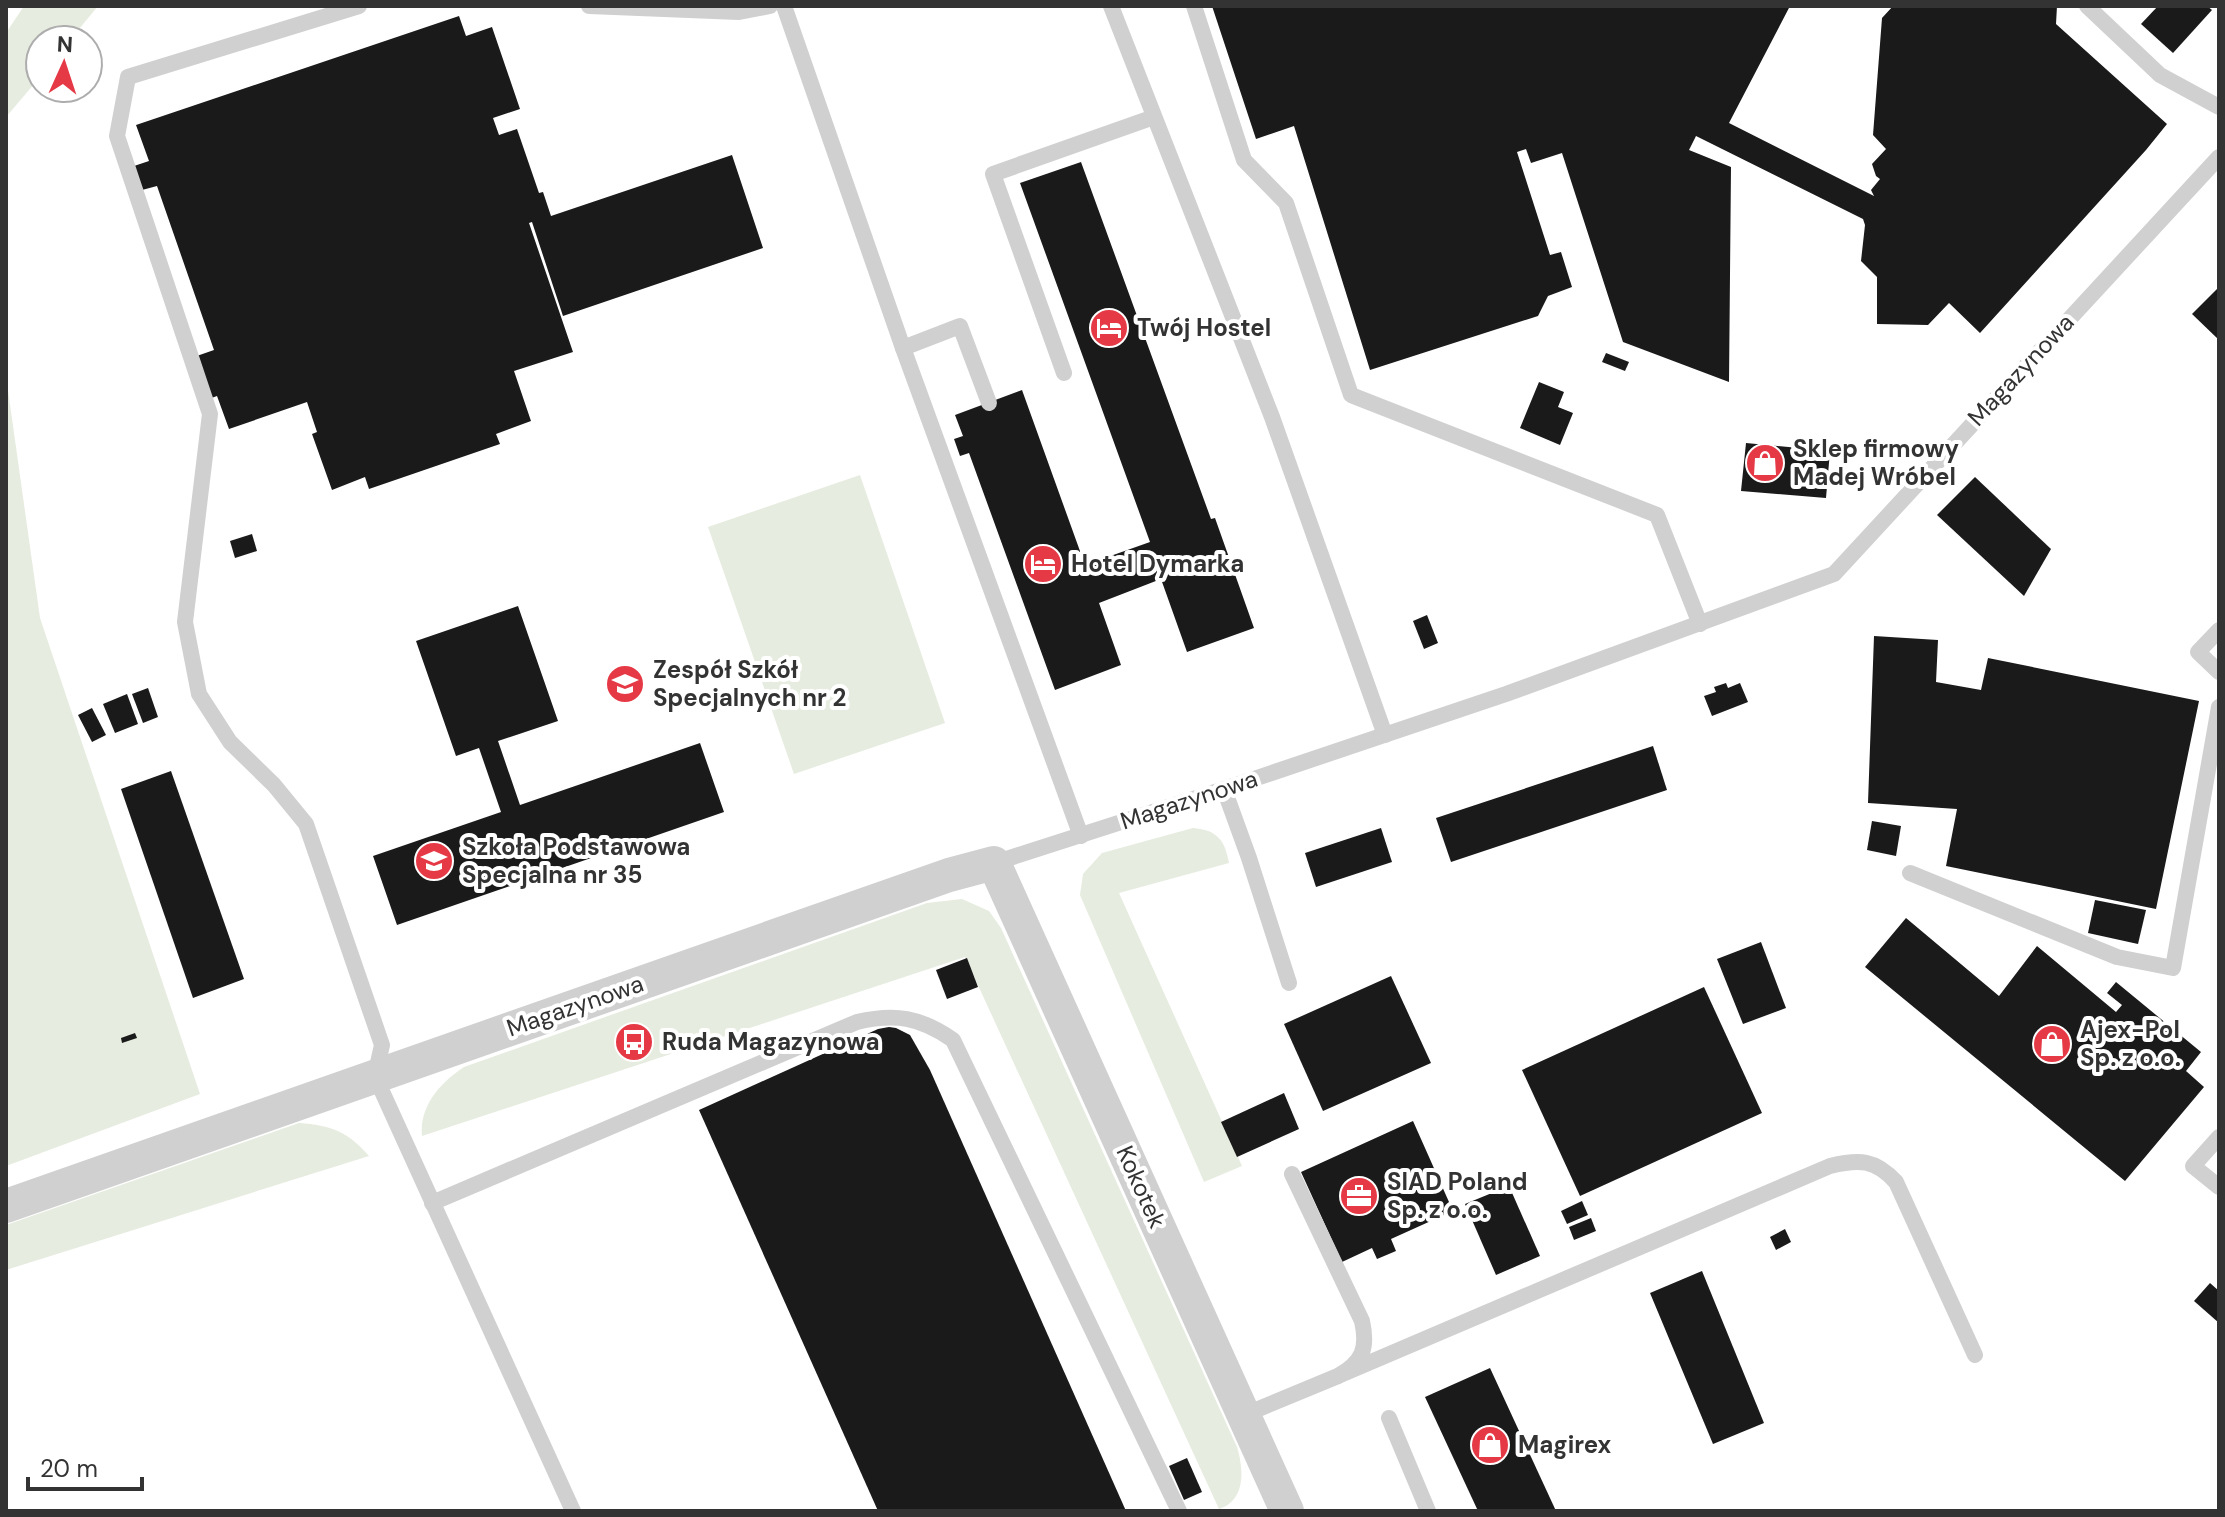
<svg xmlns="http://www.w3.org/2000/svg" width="2225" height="1517" viewBox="0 0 2225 1517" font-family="'DM Sans',sans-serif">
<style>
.green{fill:#e6ecdf}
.building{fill:#1a1a1a}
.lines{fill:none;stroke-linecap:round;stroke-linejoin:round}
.service{stroke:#d0d0d0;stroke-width:16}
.minor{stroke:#d0d0d0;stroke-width:34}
.labels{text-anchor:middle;stroke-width:8;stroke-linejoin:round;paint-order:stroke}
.poi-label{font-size:24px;font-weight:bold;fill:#333;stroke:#fff;text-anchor:start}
.street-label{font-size:24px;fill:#333;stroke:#fff}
</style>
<rect width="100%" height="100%" fill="#fff"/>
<g class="green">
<polygon points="24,6 98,6 70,40 40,40 40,77 6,117 6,33"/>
<polygon points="6,376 40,618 200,1094 6,1166"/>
<polygon points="860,475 945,723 794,774 708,527"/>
<path d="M1193 828C1217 830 1225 840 1229 863L1119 893 1242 1166 1204 1182 1080 895 1083 874 1102 853Z"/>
<path d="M962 899 989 911 1001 928 1237 1447C1242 1463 1246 1490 1230 1503 1227 1506 1223 1507 1219 1509L965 957 422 1136C419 1106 441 1082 464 1067L927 903Z"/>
<path d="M299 1123C331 1125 348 1132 369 1156L6 1270V1225Z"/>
</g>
<g class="building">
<polygon points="1212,6 1790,6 1729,123 1874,196 1871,190 1880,179 1876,176 1872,164 1886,149 1873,135 1882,18 1893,6 2057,6 2056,24 2167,124 2146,150 1980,333 1949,303 1928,325 1877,324 1877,277 1861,261 1865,225 1863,219 1696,136 1689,150 1731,167 1729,382 1623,342 1562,153 1531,163 1526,149 1517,152 1550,255 1561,252 1572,287 1548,296 1538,316 1370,370 1294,126 1256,139"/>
<polygon points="2158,6 2207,6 2212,10 2173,53 2141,24"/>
<polygon points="459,16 466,36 492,27 520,109 493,118 499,135 517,129 539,193 543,192 551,216 732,155 763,248 563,316 532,222 529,223 573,352 514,371 531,421 496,434 500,444 369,489 365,477 332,490 312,434 317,432 307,402 229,429 217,396 206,400 191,358 214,350 157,186 142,190 134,166 149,161 136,125"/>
<polygon points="1081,162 1211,519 1215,518 1254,628 1187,652 1161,579 1099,603 1121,665 1055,690 969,453 960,456 954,439 963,436 955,415 1022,390 1085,565 1150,542 1020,183"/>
<polygon points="2219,287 2219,340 2192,314"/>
<polygon points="1606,353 1629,362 1625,371 1602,362"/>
<polygon points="1539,382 1564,392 1558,407 1573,413 1560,445 1520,428"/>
<polygon points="1746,443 1830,451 1826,498 1741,491"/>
<polygon points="1975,477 2051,549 2024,596 1937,515"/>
<polygon points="252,534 257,551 235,558 230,541"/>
<polygon points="518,606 558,721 498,741 520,805 700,743 724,812 397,925 373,856 501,812 479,748 456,756 416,641"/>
<polygon points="1427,615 1438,643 1424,649 1413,621"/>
<polygon points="1874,636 1938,640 1936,682 1981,690 1988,658 2199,701 2156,909 1946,866 1957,809 1868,803"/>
<polygon points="1726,683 1728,688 1740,683 1748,702 1712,716 1704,696 1716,692 1714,687"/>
<polygon points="148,688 158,717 143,723 132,694"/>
<polygon points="127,694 138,724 115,733 103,704"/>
<polygon points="92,708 106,735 92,742 78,715"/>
<polygon points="1653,746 1667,790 1451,862 1436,818"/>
<polygon points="171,771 244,979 193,998 121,789"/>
<polygon points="1872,821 1901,826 1896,856 1867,850"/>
<polygon points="1381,828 1392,862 1316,887 1305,853"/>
<polygon points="2095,900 2146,910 2138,944 2088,933"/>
<polygon points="1906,918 1999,996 2037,946 2116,1012 2122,1005 2107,993 2116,982 2201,1052 2186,1071 2204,1087 2125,1181 1865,967"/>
<polygon points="1761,942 1786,1008 1743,1024 1717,959"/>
<polygon points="967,958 978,987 947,999 936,970"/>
<polygon points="1391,976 1431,1063 1323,1111 1284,1024"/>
<polygon points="1704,987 1762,1113 1580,1196 1522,1070"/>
<polygon points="889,1027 896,1028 910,1035 930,1070 1126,1511 878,1511 699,1110 878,1029"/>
<polygon points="135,1033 137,1038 122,1043 121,1038"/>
<polygon points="1284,1093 1299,1129 1237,1157 1221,1122"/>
<polygon points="1413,1121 1453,1211 1391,1239 1396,1251 1377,1259 1372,1248 1342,1262 1301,1172"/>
<polygon points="1509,1186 1540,1256 1496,1275 1465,1204"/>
<polygon points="1582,1201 1588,1215 1567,1224 1561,1211"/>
<polygon points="1591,1218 1596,1231 1574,1240 1569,1227"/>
<polygon points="1785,1229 1791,1242 1776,1250 1770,1237"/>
<polygon points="1702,1271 1764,1423 1713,1444 1650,1293"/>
<polygon points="2210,1283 2219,1291 2219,1323 2194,1301"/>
<polygon points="1490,1368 1556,1511 1478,1511 1425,1397"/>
<polygon points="1187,1458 1202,1492 1184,1500 1169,1466"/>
</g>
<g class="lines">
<g class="service">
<polyline points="359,6 128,77 117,136 210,414 185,622 199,694 230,742 274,785 306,824 382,1045 375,1076 573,1511"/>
<polyline points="589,6 739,12 770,6"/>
<polyline points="784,6 903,348 1081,836"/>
<polyline points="1111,6 1272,417 1385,735"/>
<polyline points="1194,6 1244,160 1286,203 1351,395 1657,515 1700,624"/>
<polyline points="2087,6 2160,75 2219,107"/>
<polyline points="903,348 960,326 989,403"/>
<polyline points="1064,373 993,174 1154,117"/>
<polyline points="2219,630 2198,652 2219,672"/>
<polyline points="1224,789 1249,858 1289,983"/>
<polyline points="994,863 1224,789 1506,694 1834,574 2219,157"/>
<polyline points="1910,873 2117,957 2173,968 2219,707"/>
<polyline points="2219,1137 2193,1166 2219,1187"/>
<path d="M432 1203 857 1022C895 1013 920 1017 953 1040L1179 1511"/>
<path d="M1338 1376 1830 1166C1859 1159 1875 1159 1896 1182L1975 1355"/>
<path d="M1244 1415 1338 1376C1363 1362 1368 1348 1362 1321L1292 1174"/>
<polyline points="1389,1418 1428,1511"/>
</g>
<polyline class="minor" points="6,1206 949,875 994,863 1287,1511"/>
</g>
<defs>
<symbol id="hotel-disc" viewBox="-11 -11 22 22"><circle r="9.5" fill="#e63946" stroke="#fff"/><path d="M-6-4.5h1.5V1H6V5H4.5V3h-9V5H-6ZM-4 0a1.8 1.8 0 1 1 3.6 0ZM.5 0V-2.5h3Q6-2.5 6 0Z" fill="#fff"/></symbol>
<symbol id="shop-disc" viewBox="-11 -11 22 22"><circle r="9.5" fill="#e63946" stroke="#fff"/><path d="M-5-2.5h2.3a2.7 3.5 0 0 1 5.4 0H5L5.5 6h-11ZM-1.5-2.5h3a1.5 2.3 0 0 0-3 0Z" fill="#fff"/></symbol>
<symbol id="school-disc" viewBox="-11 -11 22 22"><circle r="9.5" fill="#e63946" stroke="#fff"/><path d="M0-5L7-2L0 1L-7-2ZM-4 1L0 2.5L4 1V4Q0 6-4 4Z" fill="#fff"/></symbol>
<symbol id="bus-disc" viewBox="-11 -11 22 22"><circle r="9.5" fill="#e63946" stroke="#fff"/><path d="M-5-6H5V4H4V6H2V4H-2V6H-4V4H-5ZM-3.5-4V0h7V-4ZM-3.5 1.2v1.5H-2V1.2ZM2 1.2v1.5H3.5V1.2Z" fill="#fff"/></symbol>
<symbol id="office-disc" viewBox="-11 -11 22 22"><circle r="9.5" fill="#e63946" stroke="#fff"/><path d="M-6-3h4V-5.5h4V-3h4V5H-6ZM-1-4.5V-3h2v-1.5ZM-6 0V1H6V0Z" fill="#fff"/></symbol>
</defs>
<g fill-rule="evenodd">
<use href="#hotel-disc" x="1087" y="306" width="44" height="44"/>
<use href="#shop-disc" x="1743" y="441" width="44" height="44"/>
<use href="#hotel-disc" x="1021" y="542" width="44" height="44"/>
<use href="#school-disc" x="603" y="662" width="44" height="44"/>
<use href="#school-disc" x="412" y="839" width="44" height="44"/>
<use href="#bus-disc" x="612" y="1020" width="44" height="44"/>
<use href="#shop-disc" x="2030" y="1022" width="44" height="44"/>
<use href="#office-disc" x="1337" y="1174" width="44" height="44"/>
<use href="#shop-disc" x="1468" y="1423" width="44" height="44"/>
</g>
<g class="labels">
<g class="poi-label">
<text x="1137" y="336">Twój Hostel</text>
<text x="1793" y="457">Sklep firmowy<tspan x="1793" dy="28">Madej Wróbel</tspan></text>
<text x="1071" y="572">Hotel Dymarka</text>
<text x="653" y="678">Zespół Szkół<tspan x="653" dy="28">Specjalnych nr 2</tspan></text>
<text x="462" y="855">Szkoła Podstawowa<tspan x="462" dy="28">Specjalna nr 35</tspan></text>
<text x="2080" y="1038">Ajex-Pol<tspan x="2080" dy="28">Sp. z o.o.</tspan></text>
<text x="662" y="1050">Ruda Magazynowa</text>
<text x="1387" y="1190">SIAD Poland<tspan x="1387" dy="28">Sp. z o.o.</tspan></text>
<text x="1518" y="1453">Magirex</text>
</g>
<g class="street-label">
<text transform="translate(2021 370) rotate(-47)" y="8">Magazynowa</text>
<text transform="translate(1189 800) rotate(-18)" y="8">Magazynowa</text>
<text transform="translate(575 1006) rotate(-19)" y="8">Magazynowa</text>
<text transform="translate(1141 1187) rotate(66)" y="8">Kokotek</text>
</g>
</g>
<rect width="2225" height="1517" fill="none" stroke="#333333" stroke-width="16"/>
<g transform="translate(64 64) rotate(3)"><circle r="38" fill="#ffffff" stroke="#adadad" stroke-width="2"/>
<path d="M0-6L14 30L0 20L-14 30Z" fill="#e63946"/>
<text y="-12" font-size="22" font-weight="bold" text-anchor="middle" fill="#333333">N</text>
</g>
<path d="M28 1477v12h114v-12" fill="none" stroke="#333333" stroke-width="4"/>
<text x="40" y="1477" font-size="24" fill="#333333" stroke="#ffffff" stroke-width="6" paint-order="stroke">20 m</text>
</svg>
